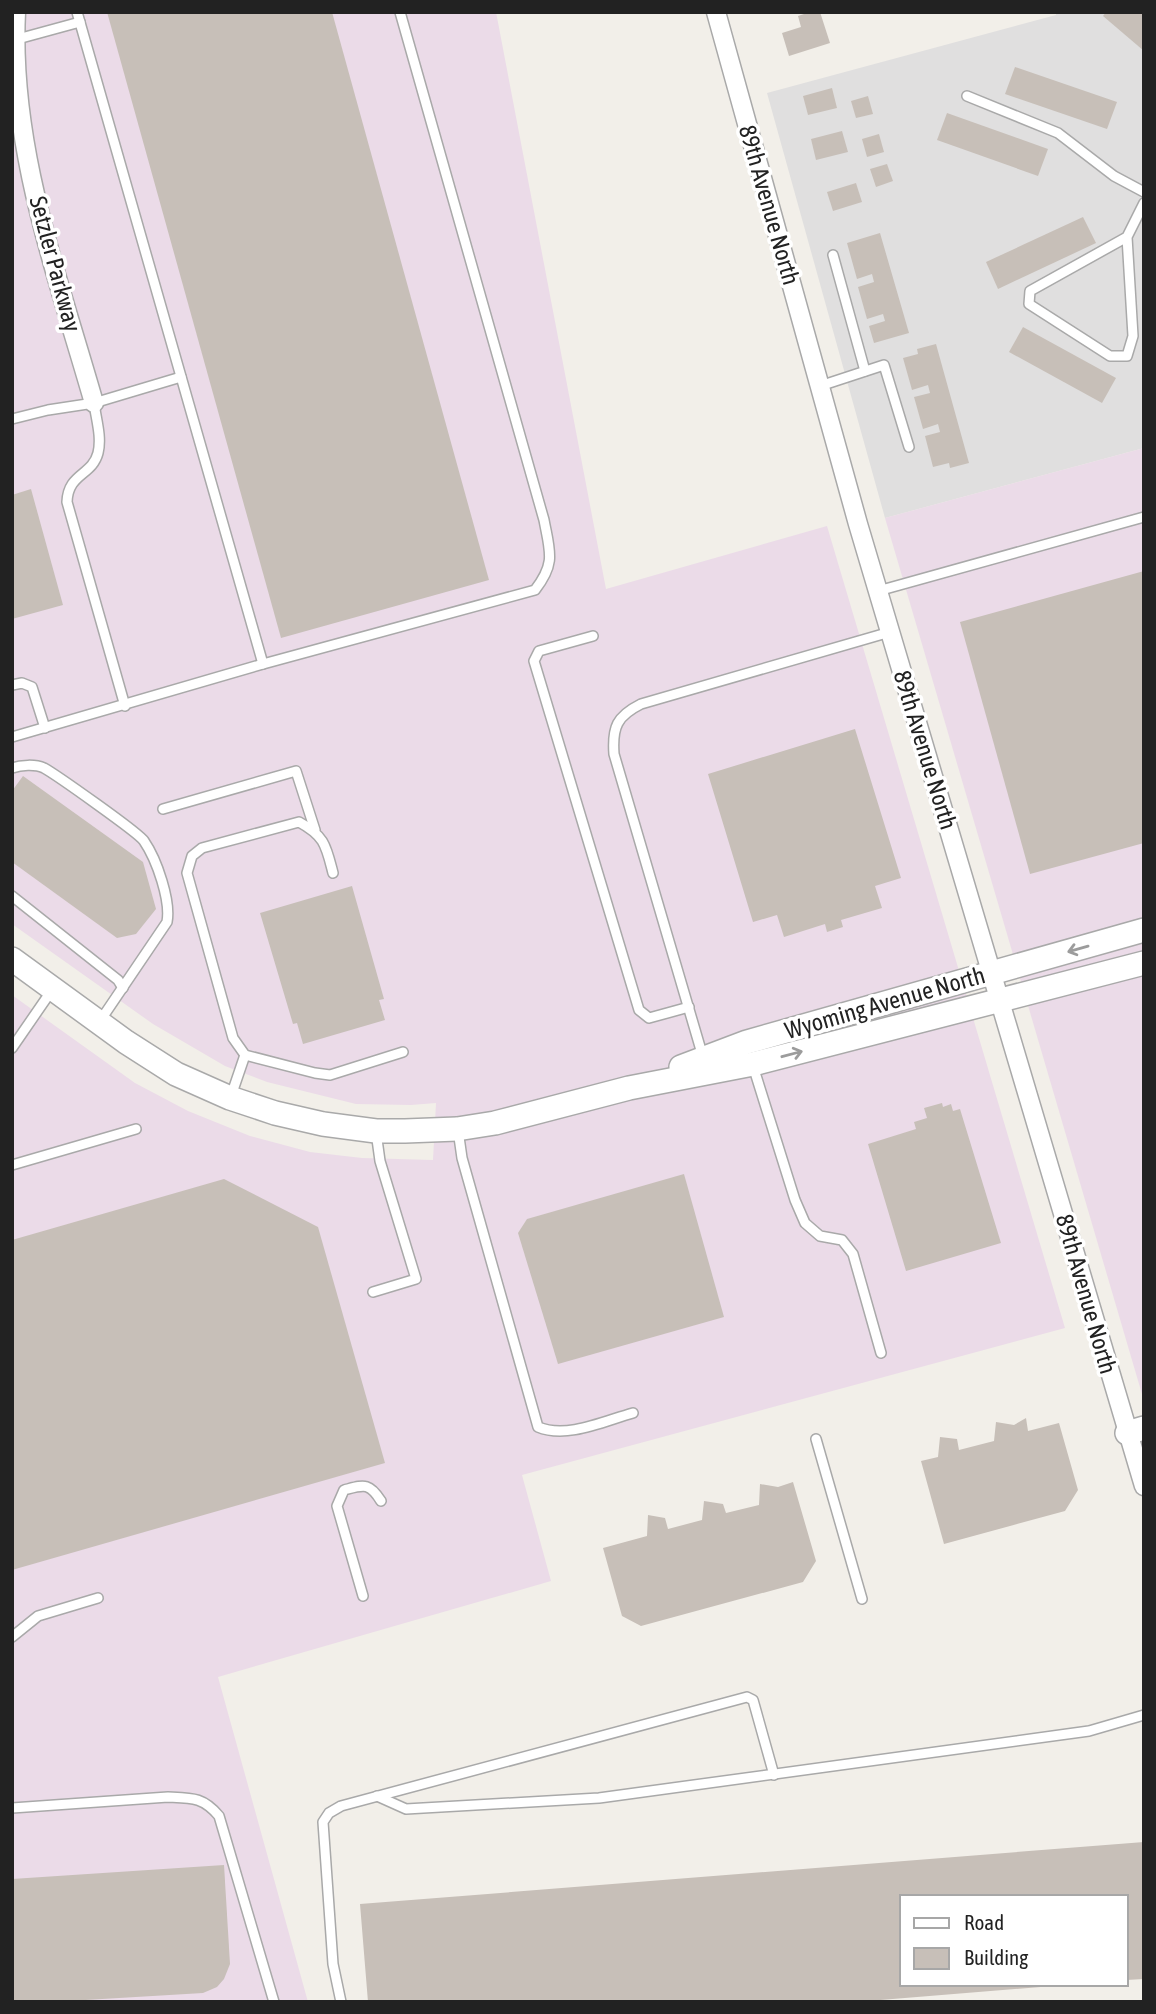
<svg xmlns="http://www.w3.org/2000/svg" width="1156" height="2014" viewBox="0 0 1156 2014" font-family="'Asap Condensed',sans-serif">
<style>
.residential{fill:#e0dfdf}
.industrial{fill:#ebdbe8}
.building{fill:#c7bfb8}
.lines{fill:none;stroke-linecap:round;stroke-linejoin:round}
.service-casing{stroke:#a9a9a9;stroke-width:12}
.minor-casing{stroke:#a9a9a9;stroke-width:21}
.tertiary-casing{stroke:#a9a9a9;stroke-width:26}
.service{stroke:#fff;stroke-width:9}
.minor{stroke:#fff;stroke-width:18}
.tertiary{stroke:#fff;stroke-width:23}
.oneway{stroke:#9c9c9c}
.labels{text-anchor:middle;stroke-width:7;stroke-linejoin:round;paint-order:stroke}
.street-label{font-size:24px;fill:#222;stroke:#fff}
</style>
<rect width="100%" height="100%" fill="#f2efe9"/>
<polygon class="residential" points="1056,12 1144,12 1144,448 885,518 767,93 1056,15"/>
<g class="industrial">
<polygon points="12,12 496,12 606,589 827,526 1065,1328 522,1475 551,1581 218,1677 308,2002 12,2002 12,995 135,1083 188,1111 250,1136 310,1152 362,1158 433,1160 436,1103 411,1105 356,1104 267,1082 225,1066 153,1024 12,924"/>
<polygon points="1144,448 1144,1401 885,518"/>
</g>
<g class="building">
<polygon points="107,12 332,12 489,580 281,638"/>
<polygon points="810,12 820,12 830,43 789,56 782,33 801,27 798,16"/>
<polygon points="1106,12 1144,12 1144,51 1103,16"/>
<polygon points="1015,67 1117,102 1107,129 1005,94"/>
<polygon points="832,88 837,108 808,115 803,96"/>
<polygon points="868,96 873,114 856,118 851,101"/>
<polygon points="947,113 1048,149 1038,176 937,140"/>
<polygon points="842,131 848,152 816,160 811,139"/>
<polygon points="879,134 884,152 867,157 862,139"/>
<polygon points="887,164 893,181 876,187 870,169"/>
<polygon points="856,183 862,202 833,211 827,192"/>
<polygon points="1083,217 1096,243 998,289 986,262"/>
<polygon points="880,233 909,333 874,343 869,326 885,321 883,314 867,319 858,287 874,282 872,274 857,279 847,243"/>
<polygon points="1023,327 1116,378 1102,403 1009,352"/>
<polygon points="936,344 969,463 950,468 949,463 933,467 925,436 940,432 938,424 923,429 914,397 930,393 928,385 912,390 903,358 918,354 917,349"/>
<polygon points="31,489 63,605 12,619 12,495"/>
<polygon points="1144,571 1144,843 1030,874 960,622"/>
<polygon points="855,729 901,878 875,886 882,908 841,920 843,927 827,932 825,924 784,937 777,915 753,922 708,774"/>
<polygon points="23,776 143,862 156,909 136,934 117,938 12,862 12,791"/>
<polygon points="352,886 384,999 379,1000 385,1020 303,1044 297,1023 293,1024 260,913"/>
<polygon points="942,1103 943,1107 951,1104 953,1111 960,1109 1001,1243 906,1271 868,1144 916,1129 914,1122 927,1118 924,1108"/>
<polygon points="684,1174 724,1317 558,1364 518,1233 527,1219"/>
<polygon points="224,1179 318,1227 385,1463 12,1570 12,1240"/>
<polygon points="1026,1418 1028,1431 1059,1423 1078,1490 1065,1511 944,1544 921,1461 938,1457 940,1437 957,1439 959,1450 994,1441 996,1422 1014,1425"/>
<polygon points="793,1482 816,1561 803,1582 641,1626 622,1616 603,1548 647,1536 648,1515 665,1518 668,1529 702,1520 704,1501 723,1504 726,1513 759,1505 760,1484 778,1487"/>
<polygon points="1144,1842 1144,1979 1126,1980 1126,1897 902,1897 902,1984 1053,1984 1053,1986 856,2002 368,2002 360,1904"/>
<polygon points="224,1865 230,1964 224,1979 217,1987 203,1993 52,2002 12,2002 12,1879"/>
</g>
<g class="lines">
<defs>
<g id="service">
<polyline points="77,12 263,664"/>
<polyline points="14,40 80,22"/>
<polyline points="967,96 1058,133 1114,176 1144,192"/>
<polyline points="1127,237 1030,291 1029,304 1110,356 1127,356 1133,336 1127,237 1144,203"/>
<polyline points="833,255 865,371"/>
<polyline points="820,386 884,365 909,447"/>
<path d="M94 403C96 419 102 437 98 453 92 476 68 473 67 502L125 706"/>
<polyline points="12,419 48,410 94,403 181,377"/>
<polyline points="878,591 1144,517"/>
<polyline points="593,636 539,651 534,661 639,1010 649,1018 689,1007"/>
<polyline points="12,685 22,683 32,687 45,728"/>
<path d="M12 737 263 664 535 590C556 563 550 552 544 520L400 12"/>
<path d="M12 768C21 765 35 764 44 768 55 774 139 833 144 841 157 860 171 901 167 922L100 1021"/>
<polyline points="163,809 296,771 315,830"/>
<path d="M333 873C326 846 325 836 299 822L202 848 192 856 187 873 233 1038 245 1055 315 1073 330 1075 403 1052"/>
<polyline points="12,896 118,980 123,988"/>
<polyline points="12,1048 52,990"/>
<path d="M703 1057 614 754C612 727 617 716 641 704L890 632"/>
<polyline points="753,1066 795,1200 805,1223 820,1236 842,1240 853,1254 881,1353"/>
<polyline points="231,1096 245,1055"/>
<path d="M458 1130 462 1158 538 1427C567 1439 604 1421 633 1413"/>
<polyline points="12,1165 136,1129"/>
<polyline points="373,1292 416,1279 380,1161 376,1132"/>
<polyline points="816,1439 862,1599"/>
<path d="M363 1596 337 1506 344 1490C364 1485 369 1482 381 1501"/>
<polyline points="12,1637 38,1616 98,1598"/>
<polyline points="377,1796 406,1809 599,1798 1089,1731 1144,1715"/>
<path d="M12 1808 168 1797C192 1798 203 1797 219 1816L274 2002"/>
<polyline points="341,2002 333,1964 323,1822 329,1813 341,1806 747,1697 753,1700 774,1775"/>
</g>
<g id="minor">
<path d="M16 12C9 146 58 277 94 403"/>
<polyline points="716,12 858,524 1144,1486"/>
</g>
<g id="tertiary">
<polyline points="12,959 126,1042 176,1074 230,1098 275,1113 323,1124 376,1131 405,1131 457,1129 495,1123 629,1088 753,1064 1144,963"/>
<polyline points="681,1067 747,1042 1144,930"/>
<polyline points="1127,1433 1144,1428"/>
</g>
</defs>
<use href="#service" class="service-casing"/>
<use href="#minor" class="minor-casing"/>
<use href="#tertiary" class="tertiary-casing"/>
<use href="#service" class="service"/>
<use href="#minor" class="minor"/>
<use href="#tertiary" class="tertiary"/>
</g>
<defs><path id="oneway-shaft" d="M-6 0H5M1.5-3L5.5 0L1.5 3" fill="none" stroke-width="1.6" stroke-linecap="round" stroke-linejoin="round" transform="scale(1.75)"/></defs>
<g class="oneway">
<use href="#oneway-shaft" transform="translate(1078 949) rotate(164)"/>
<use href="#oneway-shaft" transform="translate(792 1054) rotate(-15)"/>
</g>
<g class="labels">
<g class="street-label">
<text transform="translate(769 205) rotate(74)" y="8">89th Avenue North</text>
<text transform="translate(55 264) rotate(75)" y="8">Setzler Parkway</text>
<text transform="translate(925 750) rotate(73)" y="8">89th Avenue North</text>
<text transform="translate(885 1003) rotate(-16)" y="8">Wyoming Avenue North</text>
<text transform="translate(1086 1294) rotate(74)" y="8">89th Avenue North</text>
</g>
</g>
<rect width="1156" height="2014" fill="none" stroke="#222222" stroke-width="28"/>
<rect x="900" y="1895" width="228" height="91" fill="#ffffff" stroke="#a7a7a7" stroke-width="2"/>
<rect x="914" y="1918" width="35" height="10" fill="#ffffff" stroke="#a7a7a7" stroke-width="2"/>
<text x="964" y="1930" font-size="21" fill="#222222">Road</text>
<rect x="914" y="1948" width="35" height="21" fill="#c7bfb8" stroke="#a7a7a7" stroke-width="2"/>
<text x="964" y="1965" font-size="21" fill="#222222">Building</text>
</svg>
